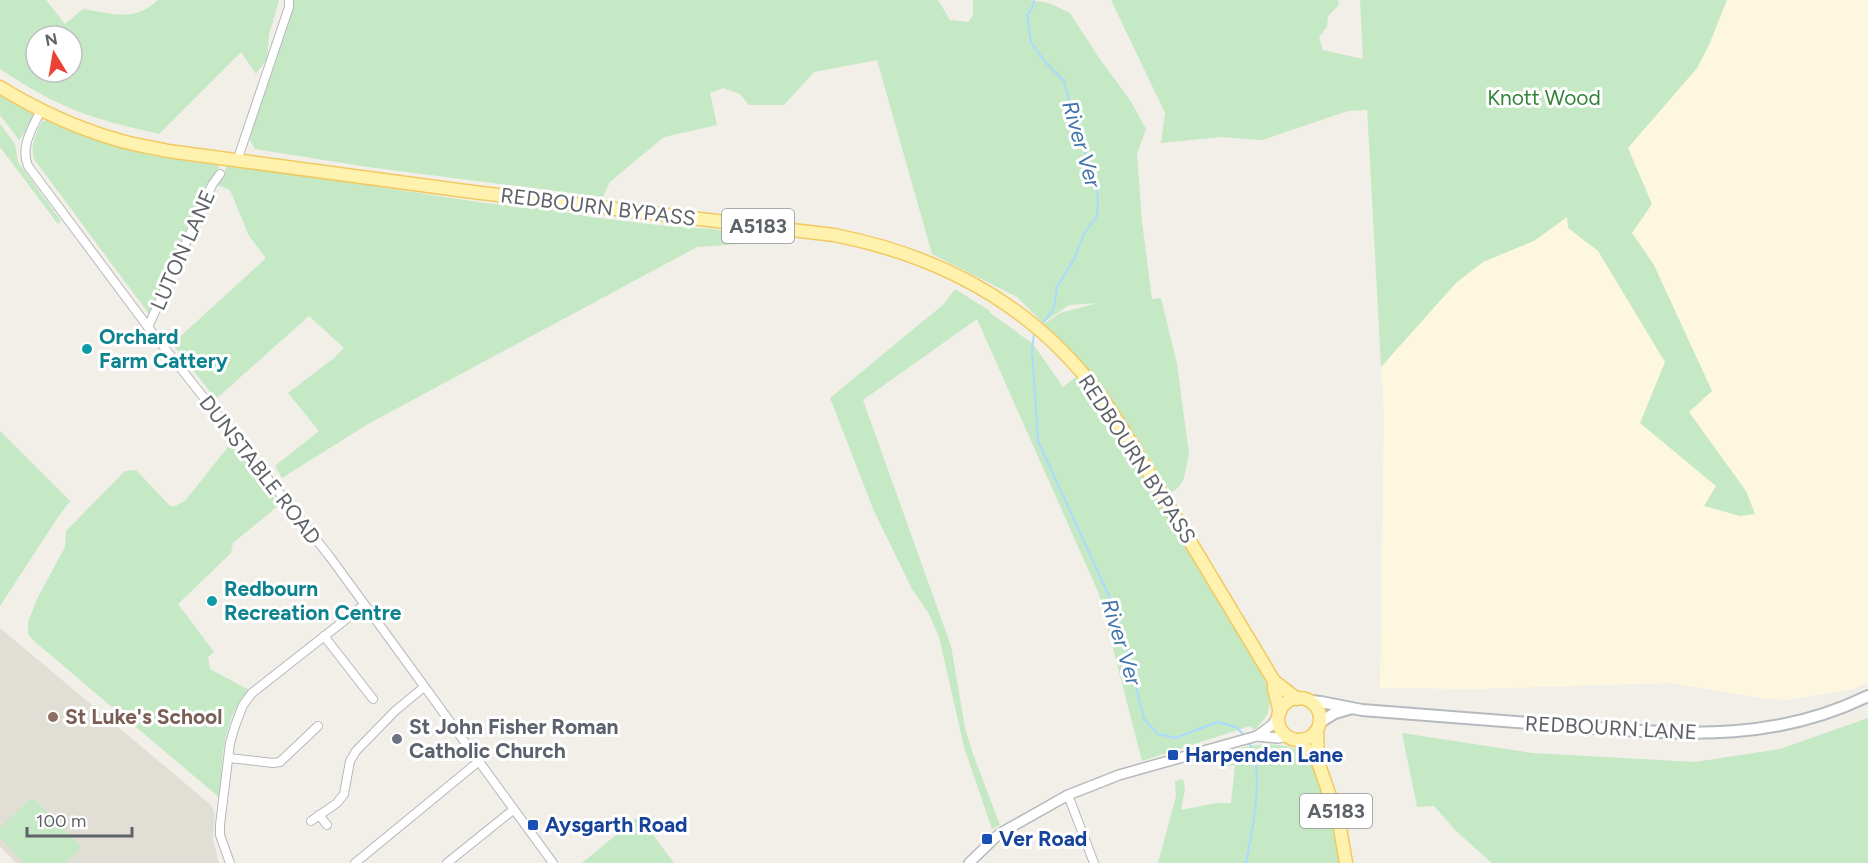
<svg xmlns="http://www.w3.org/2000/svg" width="1868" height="863" viewBox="0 0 1868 863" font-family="Figtree,sans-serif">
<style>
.commercial{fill:#fef7e0}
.education{fill:#e1ded6}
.green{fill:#c5e8c5;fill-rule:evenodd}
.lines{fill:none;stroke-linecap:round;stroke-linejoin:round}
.stream{stroke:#aadaff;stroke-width:2}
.minor-casing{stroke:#b5b8bc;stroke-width:10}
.tertiary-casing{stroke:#b5b8bc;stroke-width:12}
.secondary-casing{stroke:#b6babf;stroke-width:14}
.primary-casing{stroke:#f2c960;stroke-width:15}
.minor{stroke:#fff;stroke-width:8}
.tertiary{stroke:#fff;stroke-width:9}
.secondary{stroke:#fff;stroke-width:10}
.primary{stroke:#fff2af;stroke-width:12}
.culture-dot{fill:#0f9aa8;stroke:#fff;stroke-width:2}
.education-dot{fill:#8d6e63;stroke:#fff;stroke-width:2}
.worship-dot{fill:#6b7280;stroke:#fff;stroke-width:2}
.transit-dot{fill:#1a4fb4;stroke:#fff;stroke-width:2}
.labels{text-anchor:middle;stroke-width:6;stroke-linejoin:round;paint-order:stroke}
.shield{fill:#fff;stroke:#8f9295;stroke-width:1.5}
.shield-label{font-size:20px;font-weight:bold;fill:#5f6368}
.park-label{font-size:21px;fill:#348238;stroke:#fff}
.street-label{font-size:21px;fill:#5f6368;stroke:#fff}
.culture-label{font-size:21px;font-weight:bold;fill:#0d838f;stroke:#fff;text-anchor:start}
.education-label{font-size:21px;font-weight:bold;fill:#785e54;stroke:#fff;text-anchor:start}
.worship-label{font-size:21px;font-weight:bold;fill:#5b616d;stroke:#fff;text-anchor:start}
.transit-label{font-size:21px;font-weight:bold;fill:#164399;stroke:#fff;text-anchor:start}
.water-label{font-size:22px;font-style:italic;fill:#4174aa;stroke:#fff}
</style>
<rect width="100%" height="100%" fill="#f1efe8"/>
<polygon class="commercial" points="1360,0 1868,0 1868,682 1853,689 1787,700 1762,698 1671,683 1475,689 1380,688 1384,415"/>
<polygon class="education" points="0,628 211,805 215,815 213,839 219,863 16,863 0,846"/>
<g class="green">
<path d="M0 0H46L65 24 83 9C111 13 135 23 158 0H279L269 35 267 59 256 74 241 52 159 134C126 126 92 119 61 104 39 94 20 82 0 69ZM36 36H72V72H36Z"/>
<polygon points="291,0 938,0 950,20 968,22 973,15 973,0 1029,0 1049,3 1070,13 1099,58 1130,100 1146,129 1137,154 1142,222 1152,299 1161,298 1177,364 1189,454 1184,478 1179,487 1171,493 1137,438 1096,378 1044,324 1060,313 1098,303 1069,305 1043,323 1017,297 932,254 877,60 814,72 784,105 749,105 740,94 723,88 710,93 717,125 664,137 610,182 603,197 368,167 255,149 250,140 251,131 263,98 289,1"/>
<polygon points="1111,0 1338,0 1339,5 1328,16 1327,27 1319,37 1323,50 1363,59 1360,0 1727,0 1709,45 1697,68 1628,148 1652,204 1632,233 1654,265 1712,391 1689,412 1746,491 1755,514 1740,516 1704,506 1716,486 1640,423 1665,362 1598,251 1568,228 1567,217 1534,241 1483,262 1456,283 1381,367 1367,110 1348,111 1262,140 1221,137 1161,143 1165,113"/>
<polygon points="0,92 33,111 33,121 19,140 0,115"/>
<path d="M50 120 220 164 217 172 207 183 149 314 34 159C30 145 36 134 42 121Z"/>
<polygon points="0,124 15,144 18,162 61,221 58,224 0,147"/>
<polygon points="228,164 485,203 555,210 590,217 666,226 712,229 747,234 740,244 697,247 368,424 282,478 275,466 319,431 288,393 334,358 344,348 309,316 216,399 172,344 266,258 249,236 230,190 215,184 223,175"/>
<path d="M955 289 990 311 989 312 1033 344 1063 387 1076 377C1146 460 1200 566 1255 660 1268 686 1281 708 1254 730L1250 726 1142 761 1099 594 977 319 863 400 951 646 965 728 973 754 1000 825 992 829 964 747 939 637 929 614 912 589 874 511 830 398 944 304Z"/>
<polygon points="0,431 70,501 56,520 0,606"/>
<path d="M232 442 279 505 233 543 231 553 178 604 214 652 208 657 210 669 249 690C222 719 222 760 220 798L35 642 28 634V622L37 599 65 547 66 531 125 471 136 470 170 506H175L185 501Z"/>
<polygon points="1868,718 1868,863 1492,863 1456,831 1434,806 1417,807 1402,733 1532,753 1695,762 1780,749"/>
<path d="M1268 744C1277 745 1287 745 1295 749 1323 761 1336 835 1340 863H1158L1176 796 1175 781 1183 779 1185 789 1181 810 1217 803H1231L1235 765 1223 767 1220 754 1249 746Z"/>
<polygon points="32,797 82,848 65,863 24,863 0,837 0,828"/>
<polygon points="639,816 674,863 582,863"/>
</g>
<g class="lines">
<g class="stream">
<polyline points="1034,0 1032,9 1027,15 1031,42 1045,62 1064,81 1078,135 1094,174 1098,198 1097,216 1084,234 1074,259 1057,287 1054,308 1043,323"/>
<polyline points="1034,334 1032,349 1038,441 1119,618 1144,719 1158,734 1175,738 1218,722 1236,727 1245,736"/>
<path d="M1246 863C1252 833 1266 766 1248 741"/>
</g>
<defs>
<g id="minor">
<path d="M41 110C32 129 20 146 28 166L148 327 330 557 553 863"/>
<polyline points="237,161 289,7 289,0"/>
<polyline points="148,327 212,185 220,174"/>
<polyline points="324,636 373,699"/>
<polyline points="229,758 273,763 280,762 318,726"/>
<polyline points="1068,795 1094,863"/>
<polyline points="319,815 327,825"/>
<polyline points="311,821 337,803 344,794 350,761 356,751 395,711 424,687"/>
<polyline points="230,863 220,835 220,825 230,743 235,726 243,705 252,693 364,605"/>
<polyline points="355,863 478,762"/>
<polyline points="447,863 513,810"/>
</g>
<g id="tertiary">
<polyline points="1257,736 1278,738 1287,736"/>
<polyline points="969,863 999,834 1068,795 1119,775 1257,736 1272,725 1279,715"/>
</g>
<g id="secondary">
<path d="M1310 701 1321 702 1362 710C1435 716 1508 722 1581 727 1683 734 1772 743 1868 696"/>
<polyline points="1320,722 1335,713 1349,709"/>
</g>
<g id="primary">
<path d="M0 87C37 110 77 128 118 140 134 145 151 147 168 151L473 192 834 235C942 256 1033 305 1099 394 1123 427 1143 463 1164 498 1201 559 1238 620 1274 681L1297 699"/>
<polyline points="1274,681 1274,689 1280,712"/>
<circle cx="1299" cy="719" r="21"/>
<polyline points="1317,731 1318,762 1339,822 1346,863"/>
<polyline points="1298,740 1318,762"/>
</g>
</defs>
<use href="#minor" class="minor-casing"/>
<use href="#tertiary" class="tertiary-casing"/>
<use href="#secondary" class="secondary-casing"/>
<use href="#primary" class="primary-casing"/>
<use href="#minor" class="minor"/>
<use href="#tertiary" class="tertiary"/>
<use href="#secondary" class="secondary"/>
<use href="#primary" class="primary"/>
</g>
<g class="culture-dot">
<circle cx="87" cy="349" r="6"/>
<circle cx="212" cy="601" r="6"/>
</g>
<circle class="education-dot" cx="53" cy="717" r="6"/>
<circle class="worship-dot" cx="397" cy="739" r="6"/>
<g class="transit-dot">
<rect x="1167" y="749" width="12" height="12" rx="3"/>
<rect x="527" y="819" width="12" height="12" rx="3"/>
<rect x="981" y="833" width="12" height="12" rx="3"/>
</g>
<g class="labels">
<g class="shield">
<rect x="722" y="209" width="72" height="34" rx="4.5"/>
<rect x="1300" y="794" width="72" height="34" rx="4.5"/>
</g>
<g class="shield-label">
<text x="758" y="233">A5183</text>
<text x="1336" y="818">A5183</text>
</g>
<g class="park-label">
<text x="1544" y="105">Knott Wood</text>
</g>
<g class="street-label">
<text transform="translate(598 207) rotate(7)" y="7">REDBOURN BYPASS</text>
<text transform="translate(183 250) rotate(-66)" y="7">LUTON LANE</text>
<text transform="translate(1137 459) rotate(57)" y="7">REDBOURN BYPASS</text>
<text transform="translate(260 470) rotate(52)" y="7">DUNSTABLE ROAD</text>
<text transform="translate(1611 728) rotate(3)" y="7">REDBOURN LANE</text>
</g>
<g class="culture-label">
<text x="99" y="344">Orchard<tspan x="99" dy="24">Farm Cattery</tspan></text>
<text x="224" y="596">Redbourn<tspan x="224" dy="24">Recreation Centre</tspan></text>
</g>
<g class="education-label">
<text x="65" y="724">St Luke's School</text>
</g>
<g class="worship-label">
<text x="409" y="734">St John Fisher Roman<tspan x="409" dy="24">Catholic Church</tspan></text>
</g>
<g class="transit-label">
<text x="1185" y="762">Harpenden Lane</text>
<text x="545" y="832">Aysgarth Road</text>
<text x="999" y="846">Ver Road</text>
</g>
<g class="water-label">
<text transform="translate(1082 144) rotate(74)" y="8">River Ver</text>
<text transform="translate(1122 642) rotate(73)" y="8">River Ver</text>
</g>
</g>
<g transform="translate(54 54) rotate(349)"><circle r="28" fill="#ffffff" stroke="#bfc1c3" stroke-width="1.5"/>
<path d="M0-4.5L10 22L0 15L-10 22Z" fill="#ea4335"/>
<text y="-9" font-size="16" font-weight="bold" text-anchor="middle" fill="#5f6368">N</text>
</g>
<path d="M27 827v9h105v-9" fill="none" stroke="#5f6368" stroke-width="3"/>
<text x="36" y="827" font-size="18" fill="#5f6368" stroke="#ffffff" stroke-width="4.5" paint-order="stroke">100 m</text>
</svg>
